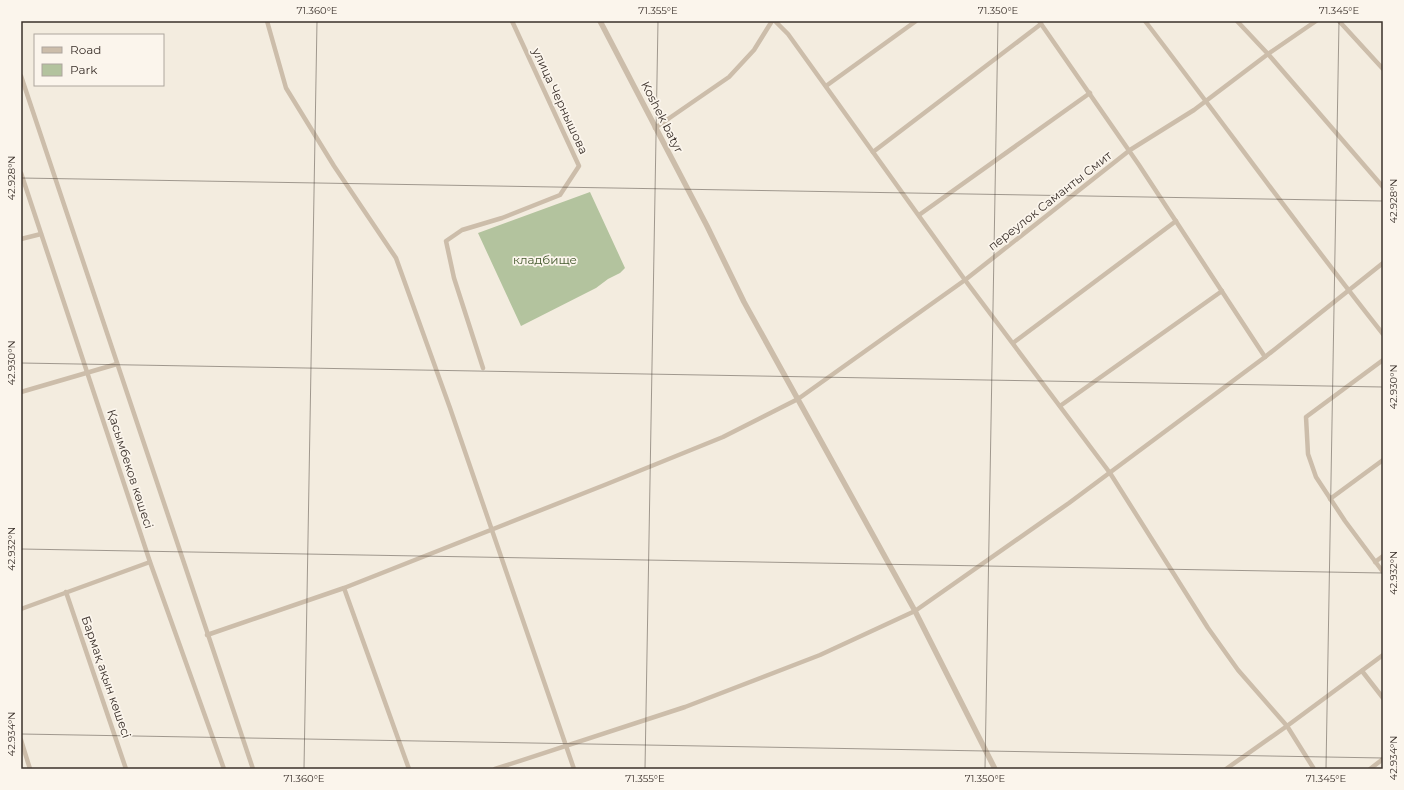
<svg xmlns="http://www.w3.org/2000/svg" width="1404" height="790" viewBox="0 0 1404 790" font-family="Montserrat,sans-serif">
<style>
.green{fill:#b3c39e}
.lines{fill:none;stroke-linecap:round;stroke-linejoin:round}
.minor{stroke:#ccbdaa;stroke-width:4.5}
.tertiary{stroke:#ccbdaa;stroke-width:5.5}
.ticks{fill:none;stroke:#3a302a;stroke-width:1;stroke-opacity:0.45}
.labels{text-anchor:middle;stroke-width:3.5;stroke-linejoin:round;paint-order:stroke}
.street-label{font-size:12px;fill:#3a302a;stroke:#fbf5ec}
.park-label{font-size:12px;fill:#44592d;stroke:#fbf5ec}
.neatline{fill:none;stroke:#3a302a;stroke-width:1.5}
.ticks-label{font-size:10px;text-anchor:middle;fill:#3a302a}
</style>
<rect width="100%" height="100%" fill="#f3ecdf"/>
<polygon class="green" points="590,192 625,268 620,273 608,279 596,288 521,326 478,233"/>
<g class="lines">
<g class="minor">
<polyline points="267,21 286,88 334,166 396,258 450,408 574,769"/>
<polyline points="775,21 788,34 965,280 1110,473 1208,628 1238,670 1287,726 1314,769"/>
<polyline points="1039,21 1139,165 1265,357"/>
<path d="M1145 21C1225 125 1301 231 1383 334"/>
<polyline points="1237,21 1268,54 1383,187"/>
<polyline points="1339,21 1383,69"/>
<polyline points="21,76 253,769"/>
<polyline points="826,86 916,21"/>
<polyline points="655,128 729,77 754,50 772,21"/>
<polyline points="873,152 1041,24"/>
<polyline points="21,173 150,562 224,769"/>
<polyline points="919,215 1090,93"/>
<polyline points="21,239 41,234"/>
<polyline points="1013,343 1176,221"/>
<polyline points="1383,360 1306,417 1308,454 1316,477 1345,521 1383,572"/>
<polyline points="483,368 454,278 446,241 462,230 502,218 560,195 579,166 512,21"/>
<polyline points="21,392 117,364"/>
<polyline points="1060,406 1222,291"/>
<polyline points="1330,499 1383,460"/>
<polyline points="1375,562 1383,556"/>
<polyline points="344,588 409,769"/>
<polyline points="66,592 126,769"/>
<polyline points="21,609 150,562"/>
<polyline points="207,635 344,588 607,484 723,437 798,399 965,280 1130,150 1194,110 1268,54 1316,21"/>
<polyline points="1362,671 1383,698"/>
<polyline points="21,740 30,769"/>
<polyline points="495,769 685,707 820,655 915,611 1069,503 1265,357 1383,263"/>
<polyline points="1226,769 1287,726 1383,655"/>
<polyline points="1370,769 1383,759"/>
</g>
<polyline class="tertiary" points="600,21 707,226 744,302 915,611 995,769"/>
</g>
<path class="ticks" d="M21 178 1383 201M21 363 1383 387M21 549 1383 573M21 734 1383 758M304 769 317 21M645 769 658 21M985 769 998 21M1326 769 1339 21"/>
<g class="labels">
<g class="street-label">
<text transform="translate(560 101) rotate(65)" y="4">улица Чернышова</text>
<text transform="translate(662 117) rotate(63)" y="4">Koshek batyr</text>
<text transform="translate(1050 201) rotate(-38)" y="4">переулок Саманты Смит</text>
<text transform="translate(130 469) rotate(72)" y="4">Қасымбеков көшесі</text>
<text transform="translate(106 677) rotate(71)" y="4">Бармақ ақын көшесі</text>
</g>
<g class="park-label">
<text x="545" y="264">кладбище</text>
</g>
</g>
<rect width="1404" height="790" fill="none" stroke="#fbf5ec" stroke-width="44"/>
<rect x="34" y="34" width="130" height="52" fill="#fbf5ec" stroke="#aea69e"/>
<rect x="42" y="47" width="20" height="6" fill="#ccbdaa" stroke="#aea69e"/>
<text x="70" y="54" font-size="12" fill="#3a302a">Road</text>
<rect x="42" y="64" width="20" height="12" fill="#b3c39e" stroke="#aea69e"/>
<text x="70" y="74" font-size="12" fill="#3a302a">Park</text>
<rect x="22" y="22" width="1360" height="746" class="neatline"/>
<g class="ticks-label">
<text x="317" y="14">71.360°E</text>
<text x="658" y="14">71.355°E</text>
<text x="998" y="14">71.350°E</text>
<text x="1339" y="14">71.345°E</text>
<text transform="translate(11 178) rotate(-90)" y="4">42.928°N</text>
<text transform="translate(1393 201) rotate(-90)" y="4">42.928°N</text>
<text transform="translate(11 363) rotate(-90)" y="4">42.930°N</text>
<text transform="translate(1393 387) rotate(-90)" y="4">42.930°N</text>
<text transform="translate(11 549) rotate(-90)" y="4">42.932°N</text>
<text transform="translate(1393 573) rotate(-90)" y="4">42.932°N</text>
<text transform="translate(11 734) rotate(-90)" y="4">42.934°N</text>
<text transform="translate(1393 758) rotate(-90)" y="4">42.934°N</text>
<text x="304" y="782">71.360°E</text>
<text x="645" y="782">71.355°E</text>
<text x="985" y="782">71.350°E</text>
<text x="1326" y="782">71.345°E</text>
</g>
</svg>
